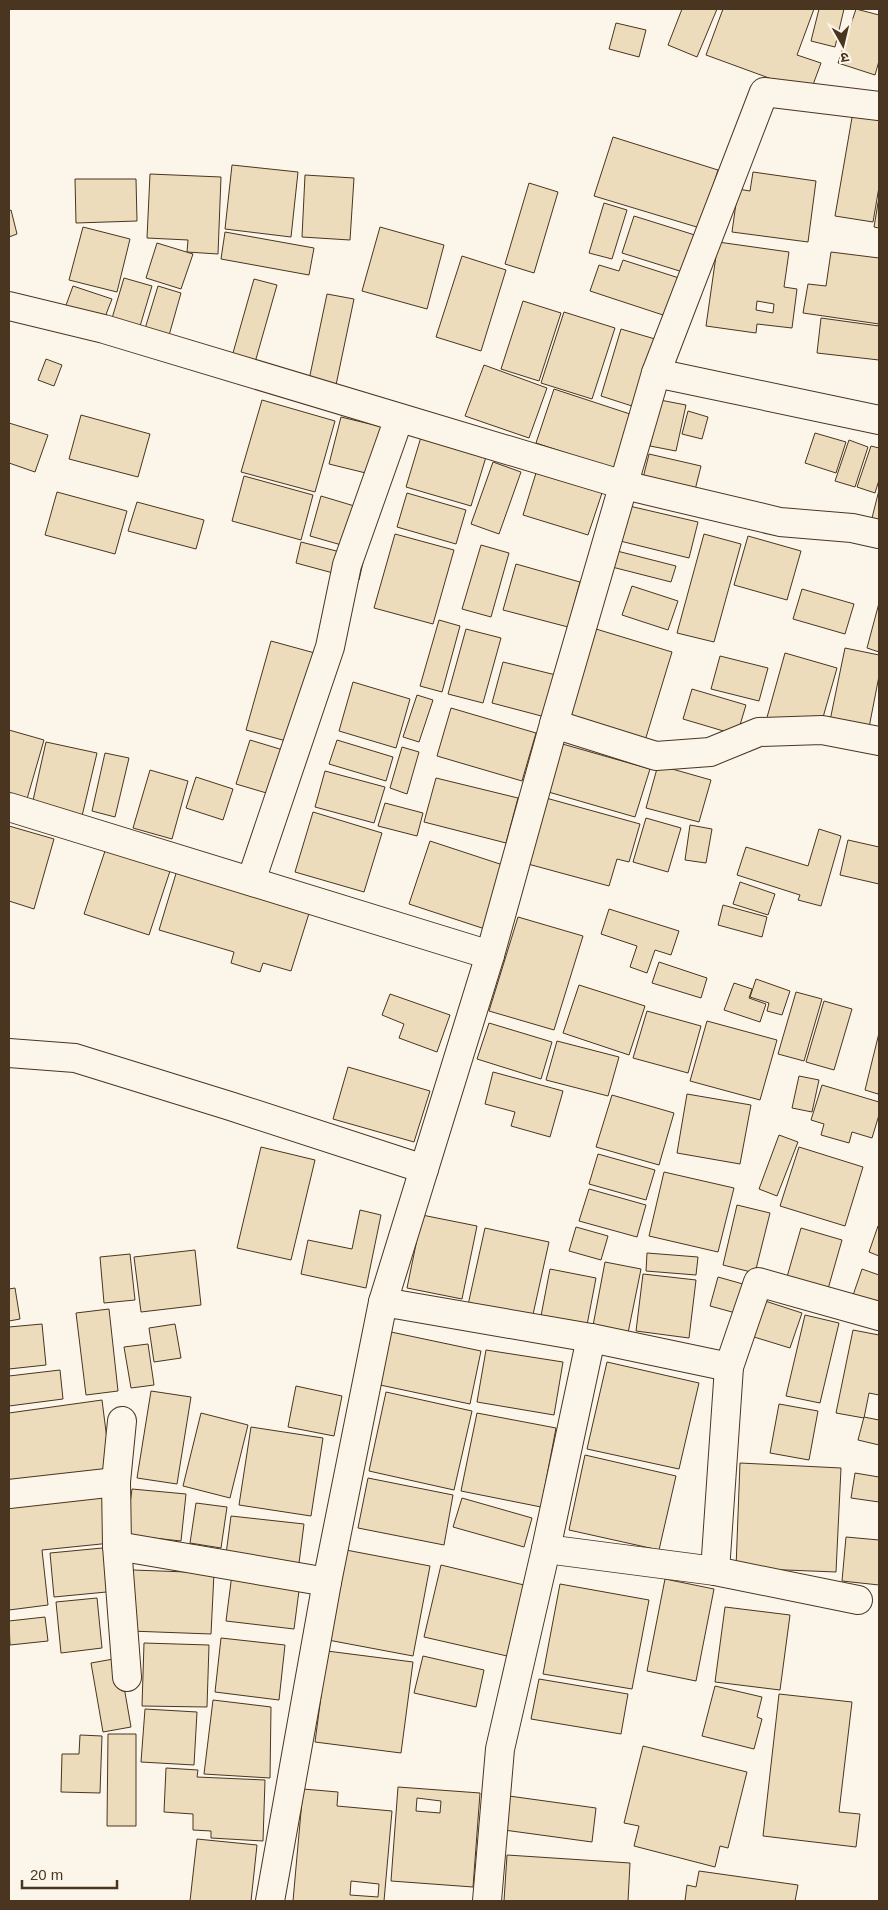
<svg xmlns="http://www.w3.org/2000/svg" width="888" height="1910" viewBox="0 0 888 1910" font-family="Arial,'Noto Sans Devanagari',sans-serif">
<style>
.building{fill:#ecdcbc;stroke:#4a3520;fill-rule:evenodd}
.lines{fill:none;stroke-linecap:round;stroke-linejoin:round}
.minor-casing{stroke:#4a3520;stroke-width:30}
.minor{stroke:#fbf6e9;stroke-width:28}
</style>
<rect width="100%" height="100%" fill="#fbf6e9"/>
<g class="building">
<polygon points="682,9 717,9 697,57 668,45"/>
<polygon points="723,9 814,9 797,55 821,63 810,93 706,55"/>
<polygon points="819,9 844,9 835,47 811,41"/>
<polygon points="856,9 879,15 879,61 875,75 838,63"/>
<polygon points="616,23 646,30 639,57 609,49"/>
<polygon points="854,106 879,111 879,187 873,222 835,216"/>
<polygon points="613,137 718,170 700,228 594,196"/>
<polygon points="232,165 298,172 291,237 225,229"/>
<polygon points="753,172 816,181 808,242 732,232 738,189 750,191"/>
<polygon points="150,174 221,177 218,254 187,252 188,240 147,238"/>
<polygon points="305,175 354,178 350,240 302,237"/>
<polygon points="75,179 136,179 137,221 76,223"/>
<polygon points="529,183 558,192 534,273 505,264"/>
<polygon points="879,197 879,228 874,227"/>
<polygon points="604,203 627,210 612,259 589,253"/>
<polygon points="11,210 17,234 9,237 9,211"/>
<polygon points="634,216 698,236 686,273 622,253"/>
<polygon points="83,227 130,239 117,292 69,280"/>
<polygon points="380,227 444,245 427,309 362,291"/>
<polygon points="225,232 314,248 309,275 221,259"/>
<path d="M718 242 789 252 784 287 797 289 792 328 757 324 756 333 706 326ZM757 301 774 304 773 313 756 310Z"/>
<polygon points="157,243 193,254 181,289 146,278"/>
<polygon points="831,252 879,258 879,324 803,313 808,284 826,286"/>
<polygon points="462,256 506,270 481,351 436,337"/>
<polygon points="623,260 679,278 666,316 590,291 599,265 619,271"/>
<polygon points="124,278 152,286 138,333 110,325"/>
<polygon points="254,279 277,285 254,366 231,360"/>
<polygon points="73,286 112,299 103,322 65,308"/>
<polygon points="158,286 181,293 168,339 144,332"/>
<polygon points="327,294 354,299 336,385 309,380"/>
<polygon points="523,301 561,313 539,381 501,369"/>
<polygon points="564,312 615,328 592,399 541,383"/>
<polygon points="821,318 879,326 879,360 817,353"/>
<polygon points="621,329 655,339 635,407 601,396"/>
<polygon points="46,359 62,365 54,386 38,380"/>
<polygon points="484,365 547,388 529,438 465,416"/>
<polygon points="554,389 633,415 615,469 536,443"/>
<polygon points="262,400 335,421 315,492 241,472"/>
<polygon points="660,400 686,405 676,451 650,446"/>
<polygon points="688,411 708,417 702,439 682,434"/>
<polygon points="81,415 150,434 138,477 69,459"/>
<polygon points="341,417 391,429 378,476 329,464"/>
<polygon points="9,423 48,435 35,472 9,463"/>
<polygon points="815,433 846,442 836,473 805,463"/>
<polygon points="421,437 486,457 471,506 406,487"/>
<polygon points="849,440 868,447 855,487 835,481"/>
<polygon points="871,446 879,448 879,480 875,493 857,487"/>
<polygon points="649,454 701,466 692,502 640,490"/>
<polygon points="493,462 521,472 499,534 471,524"/>
<polygon points="536,473 602,493 588,535 523,515"/>
<polygon points="244,476 313,495 301,540 232,521"/>
<polygon points="879,490 879,541 867,538"/>
<polygon points="57,492 127,511 115,554 45,535"/>
<polygon points="407,493 466,510 456,544 397,527"/>
<polygon points="321,496 371,511 359,550 310,536"/>
<polygon points="137,502 204,520 196,549 128,531"/>
<polygon points="625,505 698,522 689,558 616,540"/>
<polygon points="395,534 454,550 433,624 374,608"/>
<polygon points="704,534 741,544 714,642 677,633"/>
<polygon points="748,536 801,551 787,600 734,585"/>
<polygon points="301,542 364,558 359,580 296,563"/>
<polygon points="481,545 509,553 491,617 462,609"/>
<polygon points="617,551 676,566 671,582 612,567"/>
<polygon points="516,564 580,582 568,627 503,610"/>
<polygon points="632,586 678,601 668,630 622,615"/>
<polygon points="802,589 854,604 845,634 793,619"/>
<polygon points="879,603 879,652 867,648"/>
<polygon points="439,620 460,626 442,692 420,686"/>
<polygon points="466,629 501,638 483,703 448,694"/>
<polygon points="596,629 672,652 644,744 567,720"/>
<polygon points="271,641 333,658 308,747 246,730"/>
<polygon points="845,648 879,655 879,676 866,743 827,735"/>
<polygon points="785,653 837,668 818,735 766,721"/>
<polygon points="720,656 768,668 759,701 711,689"/>
<polygon points="503,662 560,676 549,718 492,703"/>
<polygon points="353,682 410,699 396,748 339,731"/>
<polygon points="692,689 746,705 737,735 683,719"/>
<polygon points="417,695 433,700 419,742 403,737"/>
<polygon points="451,708 536,733 522,781 437,756"/>
<polygon points="9,730 44,740 27,799 9,794"/>
<polygon points="250,740 293,753 280,797 236,784"/>
<polygon points="337,740 393,757 386,781 329,764"/>
<polygon points="46,742 97,753 82,816 32,805"/>
<polygon points="559,743 650,769 635,817 545,791"/>
<polygon points="402,747 419,752 407,794 390,788"/>
<polygon points="105,753 129,758 115,817 92,811"/>
<polygon points="658,765 711,780 699,822 646,808"/>
<polygon points="150,770 188,781 172,839 133,828"/>
<polygon points="325,771 385,787 374,823 315,807"/>
<polygon points="196,777 233,789 223,820 186,808"/>
<polygon points="436,778 518,798 506,843 424,822"/>
<polygon points="546,798 640,824 629,862 617,859 609,886 528,864"/>
<polygon points="385,803 423,813 417,836 378,826"/>
<polygon points="313,812 382,833 364,892 295,872"/>
<polygon points="646,818 681,828 668,872 633,862"/>
<polygon points="690,825 712,829 706,863 685,860"/>
<polygon points="9,826 54,839 34,909 9,901"/>
<polygon points="819,829 841,836 821,906 798,900 800,895 737,875 746,847 808,866"/>
<polygon points="848,840 879,847 879,884 840,875"/>
<polygon points="430,841 506,866 485,929 409,904"/>
<polygon points="106,848 171,868 149,935 84,914"/>
<polygon points="178,867 311,907 291,971 263,963 260,972 231,963 234,952 159,930"/>
<polygon points="740,882 775,894 768,915 733,904"/>
<polygon points="723,905 767,917 762,937 718,925"/>
<polygon points="609,909 679,931 671,955 655,950 647,973 630,967 637,946 601,934"/>
<polygon points="518,917 583,936 554,1030 489,1011"/>
<polygon points="659,962 707,978 701,998 652,983"/>
<polygon points="756,979 790,991 782,1015 767,1011 769,1003 750,997"/>
<polygon points="734,983 752,989 749,998 766,1004 760,1022 724,1010"/>
<polygon points="579,985 645,1006 629,1055 563,1033"/>
<polygon points="796,992 822,999 804,1061 778,1054"/>
<polygon points="390,994 450,1015 437,1052 399,1038 404,1024 382,1015"/>
<polygon points="824,1001 852,1009 834,1070 806,1062"/>
<polygon points="647,1011 701,1026 688,1073 633,1058"/>
<polygon points="707,1021 777,1040 760,1100 690,1081"/>
<polygon points="489,1023 552,1042 541,1079 477,1059"/>
<polygon points="879,1033 879,1090 878,1094 865,1090"/>
<polygon points="557,1041 619,1057 608,1096 546,1080"/>
<polygon points="348,1067 430,1091 414,1142 333,1119"/>
<polygon points="493,1072 563,1091 550,1137 511,1126 515,1112 485,1104"/>
<polygon points="799,1076 819,1080 812,1112 792,1108"/>
<polygon points="822,1085 879,1102 879,1115 872,1138 852,1132 849,1143 821,1135 824,1124 811,1120"/>
<polygon points="687,1094 751,1105 740,1164 677,1153"/>
<polygon points="612,1095 674,1113 659,1165 596,1147"/>
<polygon points="779,1135 798,1142 777,1196 759,1189"/>
<polygon points="261,1147 315,1160 291,1260 237,1248"/>
<polygon points="799,1147 863,1167 845,1226 780,1206"/>
<polygon points="598,1154 655,1170 646,1200 589,1184"/>
<polygon points="664,1172 734,1188 718,1252 649,1236"/>
<polygon points="589,1189 646,1205 637,1237 579,1221"/>
<polygon points="737,1205 770,1213 755,1273 723,1265"/>
<polygon points="360,1210 381,1215 366,1288 301,1274 308,1240 352,1249"/>
<polygon points="422,1215 477,1226 462,1299 407,1288"/>
<polygon points="878,1226 879,1227 879,1256 869,1252"/>
<polygon points="576,1227 608,1236 601,1260 569,1251"/>
<polygon points="485,1228 549,1242 532,1319 468,1305"/>
<polygon points="801,1228 842,1240 826,1296 785,1284"/>
<polygon points="195,1250 201,1305 141,1312 134,1257"/>
<polygon points="647,1253 698,1257 696,1275 646,1271"/>
<polygon points="130,1254 135,1300 104,1303 100,1257"/>
<polygon points="605,1262 641,1269 627,1338 592,1331"/>
<polygon points="550,1269 596,1278 587,1325 541,1316"/>
<polygon points="862,1269 879,1275 879,1314 850,1304"/>
<polygon points="643,1274 696,1280 689,1338 636,1331"/>
<polygon points="718,1277 750,1286 743,1315 710,1306"/>
<polygon points="15,1288 20,1319 9,1321 9,1289"/>
<polygon points="765,1301 802,1313 790,1348 754,1337"/>
<polygon points="109,1309 118,1391 86,1395 76,1313"/>
<polygon points="805,1315 839,1323 820,1403 786,1396"/>
<polygon points="42,1324 46,1365 9,1369 9,1327"/>
<polygon points="175,1324 181,1358 154,1362 149,1328"/>
<polygon points="853,1330 879,1335 879,1395 869,1393 864,1418 836,1413"/>
<polygon points="391,1332 481,1351 470,1404 380,1385"/>
<polygon points="148,1344 154,1385 131,1388 124,1347"/>
<polygon points="486,1350 563,1362 554,1415 477,1402"/>
<polygon points="607,1362 699,1383 679,1469 587,1449"/>
<polygon points="60,1370 63,1399 9,1406 9,1376"/>
<polygon points="296,1386 342,1396 334,1436 288,1427"/>
<polygon points="151,1391 191,1397 177,1484 137,1478"/>
<polygon points="386,1392 472,1411 454,1490 369,1471"/>
<polygon points="102,1400 111,1471 9,1485 9,1413"/>
<polygon points="779,1404 818,1411 809,1460 770,1453"/>
<polygon points="201,1413 248,1425 230,1498 183,1486"/>
<polygon points="477,1413 556,1428 541,1507 461,1491"/>
<polygon points="864,1417 879,1420 879,1445 858,1440"/>
<polygon points="251,1427 323,1438 311,1516 239,1505"/>
<polygon points="585,1455 676,1476 659,1550 569,1530"/>
<polygon points="740,1463 841,1468 836,1572 736,1568"/>
<polygon points="855,1473 879,1477 879,1502 851,1498"/>
<polygon points="368,1478 453,1495 444,1545 358,1528"/>
<polygon points="132,1489 186,1494 181,1541 126,1535"/>
<polygon points="106,1491 111,1543 42,1550 48,1605 9,1610 9,1501"/>
<polygon points="462,1498 532,1518 524,1547 453,1527"/>
<polygon points="196,1503 227,1507 221,1548 190,1543"/>
<polygon points="231,1516 304,1524 298,1571 225,1562"/>
<polygon points="846,1537 879,1540 879,1585 842,1581"/>
<polygon points="113,1547 117,1591 54,1597 50,1553"/>
<polygon points="346,1550 430,1566 413,1656 328,1640"/>
<polygon points="441,1565 524,1585 507,1656 424,1637"/>
<polygon points="133,1570 214,1573 211,1634 130,1631"/>
<polygon points="232,1574 300,1583 294,1629 226,1621"/>
<polygon points="665,1579 714,1589 696,1681 647,1671"/>
<polygon points="560,1584 649,1600 632,1689 543,1674"/>
<polygon points="97,1598 102,1648 61,1653 56,1602"/>
<polygon points="725,1607 790,1615 780,1690 715,1682"/>
<polygon points="45,1617 48,1641 10,1645 9,1621"/>
<polygon points="221,1638 285,1645 279,1700 215,1692"/>
<polygon points="144,1643 209,1645 207,1707 142,1706"/>
<polygon points="327,1651 413,1662 401,1753 315,1742"/>
<polygon points="423,1656 484,1670 476,1707 414,1693"/>
<polygon points="119,1658 131,1727 103,1732 91,1663"/>
<polygon points="539,1679 628,1694 621,1734 531,1719"/>
<polygon points="715,1686 762,1697 757,1717 762,1719 754,1749 702,1736"/>
<polygon points="779,1694 852,1702 839,1812 860,1814 856,1847 763,1836"/>
<polygon points="213,1700 271,1707 270,1778 204,1774"/>
<polygon points="145,1709 197,1712 194,1765 141,1762"/>
<polygon points="108,1734 136,1734 136,1826 107,1826"/>
<polygon points="80,1735 102,1736 100,1793 61,1792 62,1754 79,1754"/>
<polygon points="643,1746 747,1772 728,1848 720,1846 715,1867 634,1846 639,1826 624,1823"/>
<polygon points="166,1768 198,1770 197,1777 265,1780 263,1841 211,1838 211,1831 193,1830 193,1814 164,1812"/>
<path d="M398 1787 480 1793 473 1887 391 1881ZM417 1798 441 1801 440 1813 416 1811Z"/>
<path d="M303 1789 338 1792 337 1806 392 1811 384 1901H293ZM351 1881 379 1884 378 1897 350 1895Z"/>
<polygon points="509,1796 596,1808 592,1842 504,1830"/>
<polygon points="197,1839 257,1845 251,1901 190,1901"/>
<polygon points="507,1855 630,1863 628,1901 504,1901"/>
<polygon points="699,1871 798,1885 795,1901 685,1901 687,1885 696,1887"/>
</g>
<g class="lines">
<defs>
<g id="minor">
<polyline points="9,306 104,329 624,485 780,522 852,528 879,534"/>
<polyline points="656,373 879,420"/>
<polyline points="554,724 656,756 710,752 759,732 822,730 879,741"/>
<polyline points="9,807 490,955"/>
<polyline points="251,881 330,647 347,565 399,418"/>
<polyline points="9,1053 75,1058 230,1106 424,1169"/>
<polyline points="383,1302 490,955 554,724 656,373 764,92 879,106"/>
<polyline points="122,1421 116,1482 117,1546 127,1677"/>
<polyline points="9,1494 116,1482"/>
<polyline points="117,1546 327,1582"/>
<polyline points="546,1549 715,1571 729,1367 758,1282 879,1316"/>
<polyline points="715,1571 858,1600"/>
<polyline points="270,1901 327,1582 383,1302 591,1338 729,1367"/>
<polyline points="487,1901 500,1749 546,1549 591,1338"/>
</g>
</defs>
<use href="#minor" class="minor-casing"/>
<use href="#minor" class="minor"/>
</g>
<rect width="888" height="1910" fill="none" stroke="#4a3520" stroke-width="20"/>
<g transform="translate(843 45) rotate(172)" stroke="#fbf6e9" stroke-width="4" paint-order="stroke">
<path d="M0-4L9 19L0 12L-9 19Z" fill="#4a3520"/>
<text y="-8" font-size="14" font-weight="bold" text-anchor="middle" fill="#4a3520">उ</text>
</g>
<path d="M22 1880v8h95v-8" fill="none" stroke="#4a3520" stroke-width="2.5"/>
<text x="30" y="1880" font-size="15" fill="#4a3520" stroke="#fbf6e9" stroke-width="4" paint-order="stroke">20 m</text>
</svg>
